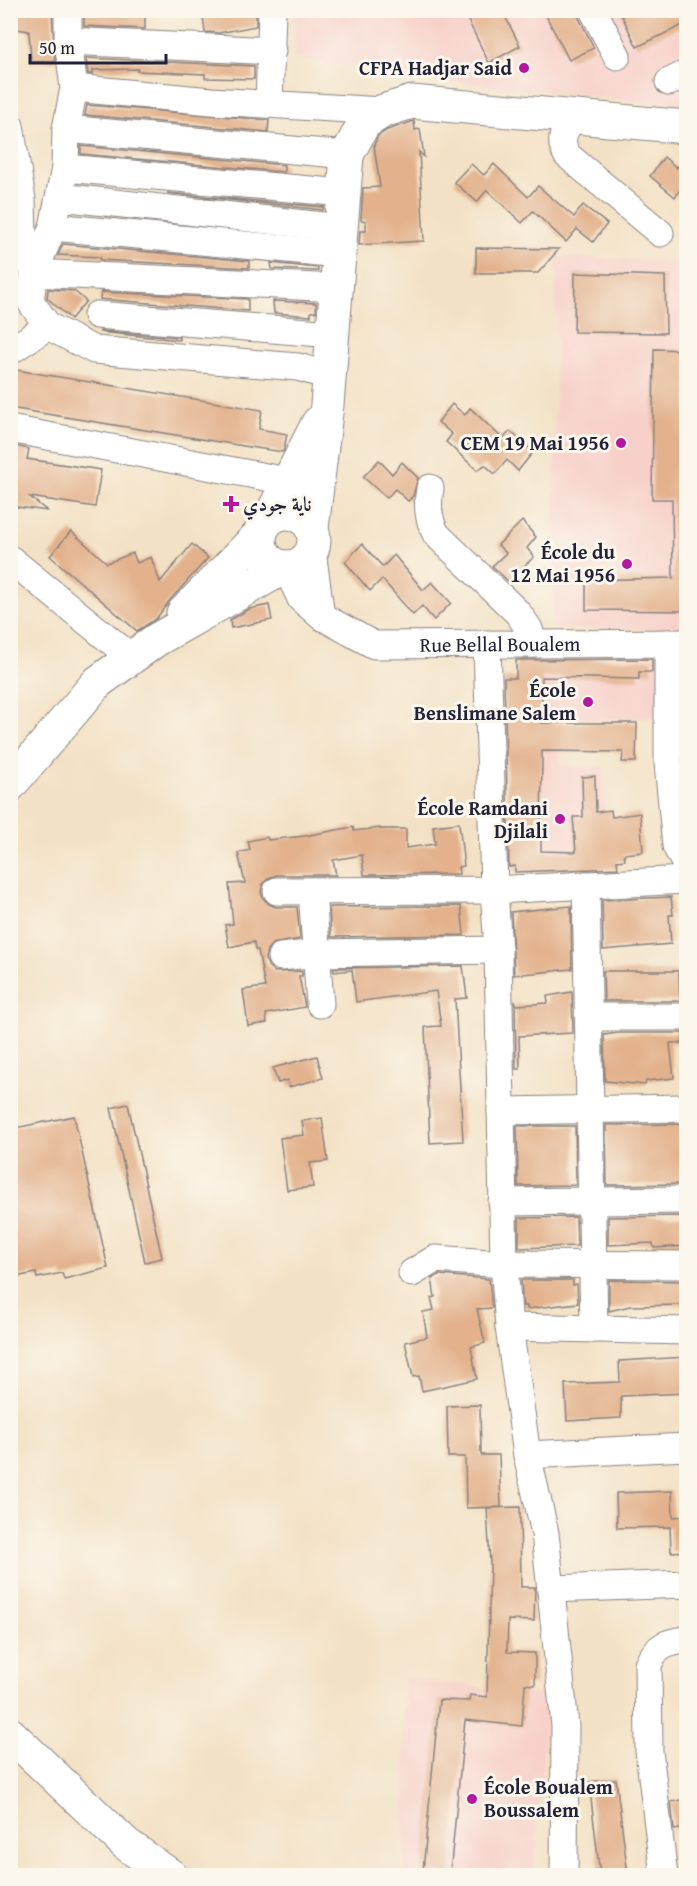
<svg xmlns="http://www.w3.org/2000/svg" width="697" height="1886" viewBox="0 0 697 1886" font-family="'Gentium Book Plus',Amiri,serif">
<style>
.built{fill:#f7d0c9}
.building{fill:#e3b28d}
.lines{fill:none;stroke-linecap:round;stroke-linejoin:round}
.minor-casing{stroke:#8a8280;stroke-width:29}
.major-casing{stroke:#8a8280;stroke-width:35}
.minor{stroke:#fff;stroke-width:27}
.major{stroke:#fff;stroke-width:33}
.poi-dot{fill:#b5179e;stroke:#fbf7ec;stroke-width:2}
.labels{text-anchor:middle;stroke-width:6;stroke-linejoin:round;paint-order:stroke}
.poi-label{font-size:20px;font-weight:bold;fill:#22223b;stroke:#fbf7ec;text-anchor:end}
.street-label{font-size:20px;fill:#22223b;stroke:#fbf7ec}
</style>
<rect width="100%" height="100%" fill="#fbf7ec"/>
<filter id="ink" filterUnits="userSpaceOnUse"><feTurbulence type="fractalNoise" baseFrequency=".0167" numOctaves="2"/><feDisplacementMap in="SourceGraphic" scale="12" xChannelSelector="R" yChannelSelector="G"/><feConvolveMatrix kernelMatrix="1 2 1 2 8 2 1 2 1" color-interpolation-filters="sRGB"/></filter>
<filter id="wash" filterUnits="userSpaceOnUse"><feTurbulence type="fractalNoise" baseFrequency=".008" numOctaves="4" result="noise"/><feDisplacementMap in="SourceGraphic" scale="24" xChannelSelector="R" yChannelSelector="G"/><feGaussianBlur stdDeviation="1.35" result="paint"/><feColorMatrix in="noise" values="0 0 0 0 0 0 0 0 0 0 0 0 0 0 0 0 0 1.4 0 .05"/><feComposite in="paint" operator="in"/></filter>
<g filter="url(#wash)">
<rect width="100%" height="100%" fill="#f3e1c5"/>
<g class="built">
<polygon points="296,11 686,11 686,107 428,79 294,58"/>
<polygon points="557,256 686,263 686,629 553,628"/>
<polygon points="516,656 660,658 661,718 559,719 560,766 604,767 606,871 515,872"/>
<polygon points="404,1678 549,1696 533,1875 405,1875"/>
</g>
<g id="blocks">
<g class="building">
<polygon points="10,10 52,11 55,61 31,62 29,31 10,28"/>
<polygon points="84,10 145,10 145,29 84,26"/>
<polygon points="220,10 256,10 256,26 219,33 205,32 203,17 221,14"/>
<polygon points="463,10 502,10 520,46 489,63"/>
<polygon points="543,10 575,10 594,48 569,60"/>
<polygon points="619,10 687,10 687,23 637,47"/>
<polygon points="86,58 254,66 254,79 205,78 205,74 137,71 138,69 93,70 92,74 88,74"/>
<polygon points="87,105 269,120 268,132 85,115"/>
<polygon points="414,121 415,130 420,129 424,157 419,152 424,241 359,245 360,231 366,231 366,221 361,220 363,188 380,187 374,145 378,136 387,130"/>
<polygon points="81,146 284,165 284,172 81,154"/>
<polygon points="687,155 687,181 675,197 650,176 664,157 677,168"/>
<polygon points="471,164 484,175 494,164 528,197 538,186 574,217 583,205 607,224 593,242 577,229 566,242 533,211 522,223 487,190 477,202 454,182"/>
<polygon points="167,193 324,207 323,210"/>
<polygon points="63,244 249,261 249,268 100,260 100,257 58,255"/>
<polygon points="476,248 559,249 538,273 476,273"/>
<polygon points="271,263 318,268 318,271 272,269"/>
<polygon points="575,273 665,276 666,333 574,332"/>
<polygon points="48,289 74,291 86,301 71,319 47,298"/>
<polygon points="101,292 248,299 248,311 100,299"/>
<polygon points="273,301 316,303 316,312 311,312 311,316 274,313"/>
<polygon points="100,331 179,337 179,340 100,332"/>
<polygon points="654,349 687,350 687,611 586,610 586,580 673,578 672,499 652,499"/>
<polygon points="10,369 262,410 259,429 287,434 284,449 283,452 256,448 10,408"/>
<polygon points="452,404 465,415 470,408 503,439 510,431 533,452 518,471 507,460 495,474 485,465 477,470 446,442 452,434 438,422"/>
<polygon points="10,445 29,449 27,459 101,470 95,507 30,497 47,511 10,506"/>
<polygon points="379,460 392,474 402,462 418,478 413,496 408,501 395,489 387,498 363,477"/>
<polygon points="522,521 536,537 527,548 534,557 508,581 492,566 506,553 498,545"/>
<polygon points="71,531 107,563 133,553 137,563 151,557 160,582 192,544 208,558 170,600 156,619 137,631 50,556"/>
<polygon points="362,544 383,567 394,555 423,590 432,582 451,603 434,620 422,606 413,615 382,579 370,591 345,562"/>
<polygon points="269,605 272,620 231,628 230,620 249,609"/>
<polygon points="652,659 652,672 639,672 639,679 542,677 542,723 637,723 636,762 622,762 623,752 542,751 541,851 576,852 573,817 583,817 582,777 595,776 596,812 611,810 612,817 640,813 643,852 624,854 625,860 617,861 618,868 515,872 515,866 509,867 504,678 516,678 516,660"/>
<rect x="684" y="727" width="3" height="25"/>
<polygon points="459,823 464,866 458,867 459,874 364,875 362,855 333,860 336,875 277,875 269,878 263,884 261,892 263,898 269,904 276,907 297,907 300,939 272,944 267,950 265,959 269,967 275,972 302,971 302,976 299,976 305,1007 266,1014 267,1023 248,1026 243,990 265,987 258,950 255,950 254,942 229,947 225,925 233,924 229,884 245,883 238,853 250,850 248,841 267,837 268,840 304,836 353,827 354,831 380,828 380,829 406,829 406,848 435,844 433,826"/>
<polygon points="671,897 673,915 669,915 671,944 603,950 602,900"/>
<polygon points="461,906 464,935 331,937 329,907"/>
<polygon points="571,906 572,969 514,975 511,912"/>
<polygon points="463,966 467,998 455,999 463,1141 430,1143 425,1027 441,1026 436,991 356,1002 352,970 334,972 333,968"/>
<polygon points="603,971 679,971 680,1001 604,1001"/>
<polygon points="572,992 573,1033 519,1036 520,1069 516,1069 515,1001 517,1005 548,1003 547,996"/>
<polygon points="618,1033 683,1033 683,1043 670,1043 674,1078 646,1081 645,1085 605,1081 604,1035"/>
<polygon points="317,1056 323,1078 289,1087 288,1080 278,1083 273,1068"/>
<polygon points="128,1104 162,1258 145,1262 111,1108"/>
<polygon points="74,1116 108,1268 64,1279 62,1273 37,1278 36,1273 10,1278 10,1129"/>
<polygon points="322,1118 328,1161 310,1163 313,1187 287,1190 280,1138 304,1135 302,1121"/>
<polygon points="686,1124 687,1176 684,1176 685,1184 607,1185 606,1125"/>
<polygon points="517,1126 575,1126 576,1185 518,1186"/>
<polygon points="687,1216 687,1246 654,1248 653,1243 608,1245 608,1217"/>
<polygon points="576,1217 577,1246 519,1248 519,1218"/>
<polygon points="439,1275 489,1279 492,1308 477,1309 485,1343 471,1347 477,1379 422,1391 419,1376 413,1377 405,1342 427,1337 423,1312 434,1310 431,1298 435,1297 432,1279"/>
<polygon points="521,1280 573,1280 573,1285 577,1284 578,1303 527,1309 527,1306 523,1306"/>
<polygon points="609,1280 686,1281 686,1305 630,1306 609,1311"/>
<polygon points="687,1357 687,1393 621,1396 621,1418 567,1421 565,1384 620,1382 619,1361"/>
<polygon points="480,1405 481,1455 499,1455 501,1507 466,1508 465,1457 448,1457 447,1406"/>
<polygon points="672,1491 673,1517 687,1516 687,1551 671,1552 670,1527 617,1528 616,1493"/>
<polygon points="520,1507 521,1587 535,1587 534,1621 508,1620 507,1652 535,1653 535,1685 525,1684 522,1726 465,1720 450,1874 423,1871 439,1700 469,1701 470,1695 487,1697 490,1564 487,1508"/>
<polygon points="616,1779 628,1875 600,1875 589,1782"/>
<polygon points="687,1799 687,1828 674,1830 671,1802"/>
</g>
</g>
</g>
<g filter="url(#ink)">
<use href="#blocks" fill-opacity="0" stroke="#8a8280" stroke-width="1.5"/>
<g class="lines">
<defs>
<g id="minor">
<polyline points="68,10 68,41 74,88 66,129 65,168 53,227 34,273 30,301 48,326 94,350 298,367 329,376"/>
<polyline points="593,10 617,56"/>
<polyline points="68,41 272,51"/>
<polyline points="669,82 686,74"/>
<polyline points="74,88 211,101 383,111"/>
<polyline points="269,104 272,10"/>
<path d="M574 117C564 130 558 140 567 155L660 233"/>
<polyline points="10,126 22,200 23,237 34,273 336,288"/>
<polyline points="66,129 347,155"/>
<polyline points="65,168 344,193"/>
<polyline points="60,197 341,228"/>
<polyline points="53,227 339,254"/>
<polyline points="97,315 333,334"/>
<polyline points="10,351 48,326"/>
<polyline points="10,429 287,481"/>
<path d="M430 488C427 506 428 518 436 534L518 613 529 629 533 644"/>
<polyline points="312,551 321,616"/>
<polyline points="10,559 132,658"/>
<path id="s1" d="M286 567 301 599 321 616 374 645 686 643"/>
<polyline points="668,643 668,763 676,846 686,865"/>
<polyline points="487,644 494,890 498,950 504,1264 509,1327 527,1455 545,1533 565,1726 564,1876"/>
<polyline points="586,885 594,1329"/>
<polyline points="277,891 494,890 686,880"/>
<polyline points="312,891 320,1004"/>
<polyline points="281,957 317,953 498,950"/>
<polyline points="589,1017 686,1017"/>
<polyline points="501,1111 686,1108"/>
<polyline points="502,1202 686,1200"/>
<polyline points="412,1273 435,1259 504,1264 686,1265"/>
<polyline points="509,1327 686,1331"/>
<polyline points="527,1455 686,1447"/>
<polyline points="551,1589 686,1584"/>
<path d="M664 1876 649 1751 648 1665C656 1646 667 1642 686 1640"/>
</g>
<g id="major">
<circle cx="287" cy="540" r="27"/>
<polyline points="270,518 318,423"/>
<polyline points="312,528 327,405 347,155 364,123 383,111 412,102 686,127"/>
<polyline points="183,613 260,534"/>
<polyline points="10,785 98,682 156,640 285,567"/>
<polyline points="10,1734 126,1844 171,1876"/>
</g>
</defs>
<use href="#minor" class="minor-casing"/>
<use href="#major" class="major-casing"/>
<use href="#minor" class="minor"/>
<use href="#major" class="major"/>
</g>
</g>
<g class="poi-dot">
<circle cx="524" cy="68" r="6"/>
<circle cx="621" cy="443" r="6"/>
<path d="M228 495h6v6h6v6h-6v6h-6v-6h-6v-6h6z"/>
<circle cx="627" cy="564" r="6"/>
<circle cx="588" cy="702" r="6"/>
<circle cx="560" cy="819" r="6"/>
<circle cx="472" cy="1799" r="6"/>
</g>
<g class="labels">
<g class="poi-label">
<text x="512" y="75">CFPA Hadjar Said</text>
<text x="609" y="450">CEM 19 Mai 1956</text>
<text x="243" y="511" text-anchor="start">ناية جودي</text>
<text x="615" y="559">École du<tspan x="615" dy="23">12 Mai 1956</tspan></text>
<text x="576" y="697">École<tspan x="576" dy="23">Benslimane Salem</tspan></text>
<text x="548" y="815">École Ramdani<tspan x="548" dy="23">Djilali</tspan></text>
<text x="484" y="1794" text-anchor="start">École Boualem<tspan x="484" dy="23">Boussalem</tspan></text>
</g>
<g class="street-label">
<text dy="7" stroke="none"><textPath href="#s1" startOffset="248">Rue Bellal Boualem</textPath></text>
</g>
</g>
<rect width="697" height="1886" fill="none" stroke="#fbf7ec" stroke-width="36"/>
<path d="M30 54v9h136v-9" fill="none" stroke="#22223b" stroke-width="3"/>
<text x="39" y="54" font-size="18" fill="#22223b" stroke="#fbf7ec" stroke-width="4.5" paint-order="stroke">50 m</text>
</svg>
